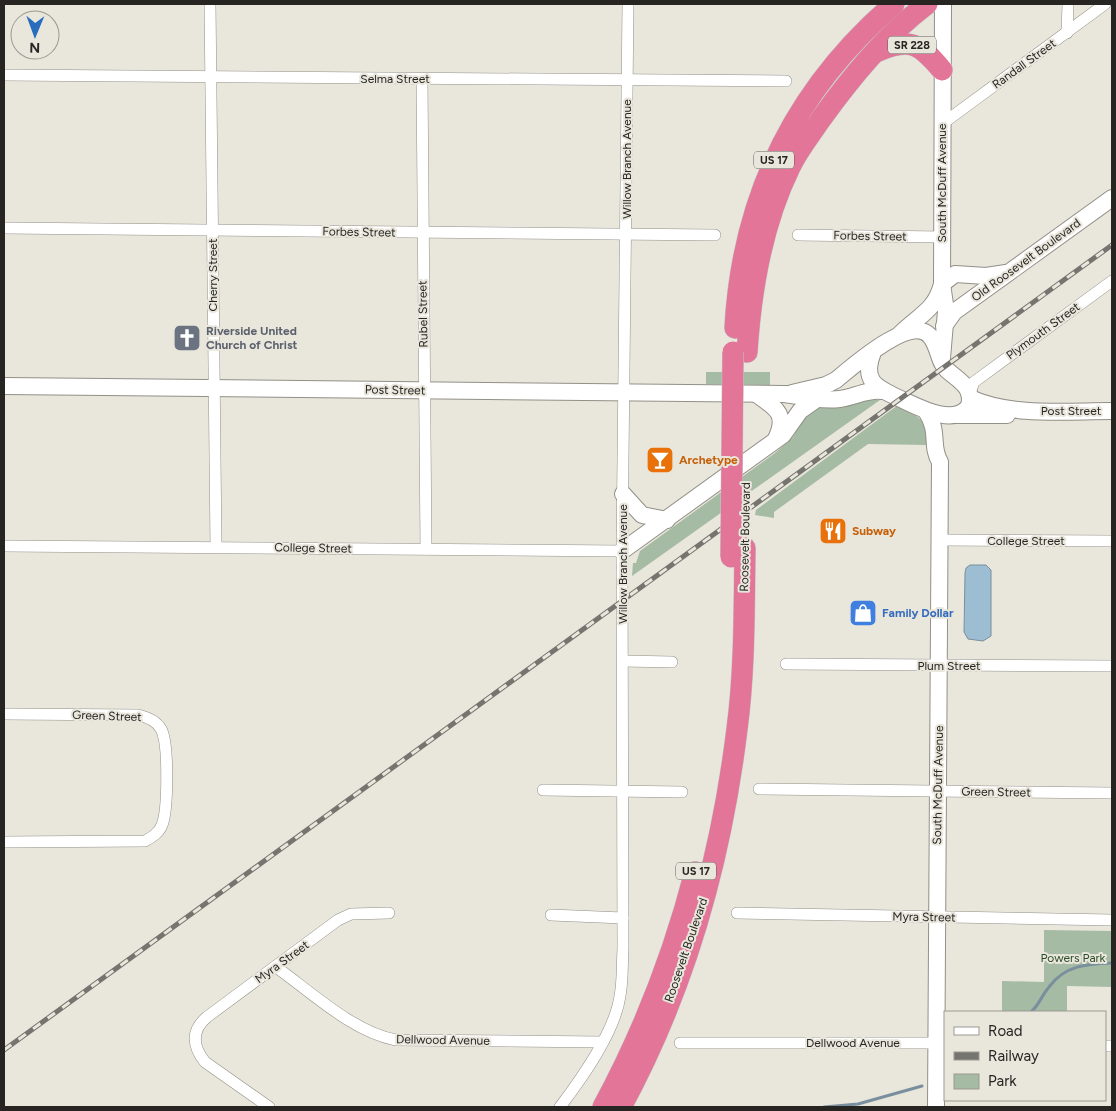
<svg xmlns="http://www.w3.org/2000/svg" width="1116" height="1111" viewBox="0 0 1116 1111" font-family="Figtree,sans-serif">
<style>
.green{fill:#a6bba3}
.water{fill:#9dbdd2;stroke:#798f9d}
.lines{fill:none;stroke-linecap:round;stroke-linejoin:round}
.stream{stroke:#798f9d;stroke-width:3}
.street-casing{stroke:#929087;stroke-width:12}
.secondary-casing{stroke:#929087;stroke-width:18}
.highway-casing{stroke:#c7c6c6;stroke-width:22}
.street{stroke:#fff;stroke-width:11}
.secondary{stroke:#fff;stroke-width:16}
.highway{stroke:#e27598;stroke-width:21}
.rail-casing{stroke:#76746f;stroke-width:5}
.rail{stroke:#e9e6dc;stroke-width:3;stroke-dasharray:9;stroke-linecap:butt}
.highway-bridge-casing{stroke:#c7c6c6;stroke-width:22;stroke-linecap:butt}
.highway-bridge{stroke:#e27598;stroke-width:21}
.labels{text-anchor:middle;stroke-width:4;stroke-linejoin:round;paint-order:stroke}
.shield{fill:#e9e6dc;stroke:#605f5a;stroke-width:1}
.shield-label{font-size:11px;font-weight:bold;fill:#262522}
.street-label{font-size:12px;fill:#262522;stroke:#e9e6dc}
.worship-label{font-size:12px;font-weight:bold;fill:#5b616d;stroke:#e9e6dc;text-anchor:start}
.food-label{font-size:12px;font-weight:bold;fill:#c56008;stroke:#e9e6dc;text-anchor:start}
.shop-label{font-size:12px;font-weight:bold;fill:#366cbe;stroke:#e9e6dc;text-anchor:start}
.park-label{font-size:12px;fill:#2a4d26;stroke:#e9e6dc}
</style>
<rect width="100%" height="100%" fill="#e9e6dc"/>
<g class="green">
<polygon points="706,372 770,372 770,385 706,384"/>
<polygon points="868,400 880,400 632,576 633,563 636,563 640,551 775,453 793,437 807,413 819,407"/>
<polygon points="898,405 914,414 926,424 927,445 868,444 774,512 774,518 755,515 756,510"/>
<polygon points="1044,930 1112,931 1112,987 1067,986 1067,1012 1002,1012 1002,981 1044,982"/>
</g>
<polygon class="water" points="970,565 986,565 991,570 991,636 983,641 968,639 964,632 965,573 966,568"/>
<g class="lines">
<g class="stream">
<path d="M1031 1012C1039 1005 1042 995 1049 987 1065 965 1087 964 1112 963"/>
<polyline points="824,1107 858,1104 922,1086"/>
</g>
<defs>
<g id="street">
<polyline points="210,4 216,547"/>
<polyline points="1067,33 1068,4"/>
<polyline points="4,75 786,81"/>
<polyline points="422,79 426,549"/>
<polyline points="942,124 1105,4"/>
<polyline points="4,228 715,235"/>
<polyline points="798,235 942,237"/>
<polyline points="969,395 974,382 1112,281"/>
<polyline points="940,540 1112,541"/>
<polyline points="4,546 622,551"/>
<polyline points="623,661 672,662"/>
<polyline points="786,664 1112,666"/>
<path d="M4 714 138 715C147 717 156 720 161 729 169 743 168 810 162 825 159 833 152 837 145 841L4 842"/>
<polyline points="759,789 1112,793"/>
<polyline points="543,790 682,792"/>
<polyline points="737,913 1112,920"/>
<polyline points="551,915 623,918"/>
<path d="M276 967C311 992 353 1032 396 1040L602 1042"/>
<polyline points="680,1043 936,1043"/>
<polyline points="1105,1046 1112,1046"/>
<path d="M269 1107 205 1062C193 1047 190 1031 207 1017L338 920 351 914 389 913"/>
<path d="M560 1107C582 1078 615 1032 620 996 623 980 622 964 623 949L622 551 628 4"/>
</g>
<g id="secondary">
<polyline points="942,284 955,274 986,276 1006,273"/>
<polyline points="944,326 954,312 1112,198"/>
<path d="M900 334C919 315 935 311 942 284"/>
<polyline points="942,358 946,311 942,284 943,4"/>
<path d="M4 386 785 394C803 397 822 401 840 399 855 397 867 389 882 391"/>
<path d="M792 393 826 385 836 380C852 367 911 314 930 336 939 346 938 362 947 370 959 381 974 387 969 406 955 426 922 409 905 401 880 389 860 384 873 352"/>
<path d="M756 394C776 408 788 414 776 439"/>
<path d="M970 398C1013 417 1066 411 1112 411"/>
<path d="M926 411C940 432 930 446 940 462L936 1107"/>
<polyline points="956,415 1007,415"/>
<polyline points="623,494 642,515 667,520"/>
<polyline points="622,551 783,435 800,411 817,399"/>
</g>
<g id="highway">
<path d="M878 51C911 37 920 44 942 70"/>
<path d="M735 328C742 197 794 90 894 4"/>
<path d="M747 352C751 289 762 224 790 167 798 150 811 134 821 119 852 76 885 36 927 4"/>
<path d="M603 1107C643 1033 674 953 695 872"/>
<path d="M621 1107C684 991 721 860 737 729 745 669 744 608 745 548"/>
</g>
</defs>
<use href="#street" class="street-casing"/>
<use href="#secondary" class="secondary-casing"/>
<use href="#highway" class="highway-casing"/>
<use href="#street" class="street"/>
<use href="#secondary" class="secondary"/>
<use href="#highway" class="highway"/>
<defs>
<polyline id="rail" points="4,1050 1112,245"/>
</defs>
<use href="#rail" class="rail-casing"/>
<use href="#rail" class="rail"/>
<defs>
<polyline id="highway-bridge" points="731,557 733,352"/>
</defs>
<use href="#highway-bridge" class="highway-bridge-casing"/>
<use href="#highway-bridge" class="highway-bridge"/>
</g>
<defs>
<symbol id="church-square" viewBox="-11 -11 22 22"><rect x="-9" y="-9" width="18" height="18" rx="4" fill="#6b7280" stroke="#e9e6dc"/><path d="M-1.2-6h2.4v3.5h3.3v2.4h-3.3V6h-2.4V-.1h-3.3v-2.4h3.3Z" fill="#fff"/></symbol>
<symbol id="bar-square" viewBox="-11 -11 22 22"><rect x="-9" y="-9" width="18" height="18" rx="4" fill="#e8710a" stroke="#e9e6dc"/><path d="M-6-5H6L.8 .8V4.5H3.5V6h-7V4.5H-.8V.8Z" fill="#fff"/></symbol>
<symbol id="restaurant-square" viewBox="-11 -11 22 22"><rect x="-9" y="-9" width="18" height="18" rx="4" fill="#e8710a" stroke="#e9e6dc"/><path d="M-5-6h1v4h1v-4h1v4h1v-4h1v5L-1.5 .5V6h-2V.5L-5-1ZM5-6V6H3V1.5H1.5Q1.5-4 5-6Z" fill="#fff"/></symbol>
<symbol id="shop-square" viewBox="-11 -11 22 22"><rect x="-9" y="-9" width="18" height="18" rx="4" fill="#3f7fe0" stroke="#e9e6dc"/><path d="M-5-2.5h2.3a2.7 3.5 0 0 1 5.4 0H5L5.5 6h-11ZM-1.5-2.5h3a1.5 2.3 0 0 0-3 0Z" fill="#fff"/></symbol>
</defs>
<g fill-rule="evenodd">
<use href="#church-square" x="171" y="322" width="32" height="32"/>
<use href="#bar-square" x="644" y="444" width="32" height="32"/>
<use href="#restaurant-square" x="817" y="515" width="32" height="32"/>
<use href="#shop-square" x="847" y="597" width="32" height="32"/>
</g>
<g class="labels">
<g class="shield">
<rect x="888" y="36.5" width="48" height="17" rx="4"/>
<rect x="754" y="151.5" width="40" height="17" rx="4"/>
<rect x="676" y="862.5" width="40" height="17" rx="4"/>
</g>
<g class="shield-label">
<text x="912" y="49">SR 228</text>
<text x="774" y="164">US 17</text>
<text x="696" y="875">US 17</text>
</g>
<g class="street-label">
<text transform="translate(1024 64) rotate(-36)" y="4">Randall Street</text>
<text x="395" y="83">Selma Street</text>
<text transform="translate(627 159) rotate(-90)" y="4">Willow Branch Avenue</text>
<text transform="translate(942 183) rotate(-90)" y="4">South McDuff Avenue</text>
<text transform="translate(359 232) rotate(1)" y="4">Forbes Street</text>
<text transform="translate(870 236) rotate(1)" y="4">Forbes Street</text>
<text transform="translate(1026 260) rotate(-36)" y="4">Old Roosevelt Boulevard</text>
<text transform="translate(213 275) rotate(-90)" y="4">Cherry Street</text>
<text transform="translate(423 314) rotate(-91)" y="4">Rubel Street</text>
<text transform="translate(1043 331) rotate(-36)" y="4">Plymouth Street</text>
<text transform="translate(395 390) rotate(1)" y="4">Post Street</text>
<text x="1071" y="415">Post Street</text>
<text transform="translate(745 537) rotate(-89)" y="4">Roosevelt Boulevard</text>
<text x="1026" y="545">College Street</text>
<text transform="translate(313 548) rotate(1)" y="4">College Street</text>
<text transform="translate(623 564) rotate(-90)" y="4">Willow Branch Avenue</text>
<text x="949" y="670">Plum Street</text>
<text transform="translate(107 716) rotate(2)" y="4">Green Street</text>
<text transform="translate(938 785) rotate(-89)" y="4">South McDuff Avenue</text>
<text transform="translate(996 792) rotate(1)" y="4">Green Street</text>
<text transform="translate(924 917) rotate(1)" y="4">Myra Street</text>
<text transform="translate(686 950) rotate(-71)" y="4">Roosevelt Boulevard</text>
<text transform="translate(282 962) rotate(-36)" y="4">Myra Street</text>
<text transform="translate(443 1040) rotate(1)" y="4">Dellwood Avenue</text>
<text x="853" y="1047">Dellwood Avenue</text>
</g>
<g class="worship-label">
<text x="206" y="335">Riverside United<tspan x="206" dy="14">Church of Christ</tspan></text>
</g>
<g class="food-label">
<text x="679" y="464">Archetype</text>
<text x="852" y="535">Subway</text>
</g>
<g class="shop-label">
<text x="882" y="617">Family Dollar</text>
</g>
<g class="park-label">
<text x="1073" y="962">Powers Park</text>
</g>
</g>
<rect width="1116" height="1111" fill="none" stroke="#262522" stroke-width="10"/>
<rect x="944" y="1011" width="162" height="90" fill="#e9e6dc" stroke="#9b9992"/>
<rect x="954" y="1027" width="25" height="8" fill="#ffffff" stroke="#9b9992"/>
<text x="988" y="1036" font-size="15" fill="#262522">Road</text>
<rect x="954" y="1052" width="25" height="8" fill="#76746f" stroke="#9b9992"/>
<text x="988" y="1061" font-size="15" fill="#262522">Railway</text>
<rect x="954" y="1074" width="25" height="15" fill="#a6bba3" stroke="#9b9992"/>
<text x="988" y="1086" font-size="15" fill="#262522">Park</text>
<g transform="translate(35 35) rotate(181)"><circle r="24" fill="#e9e6dc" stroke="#9b9992"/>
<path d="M0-4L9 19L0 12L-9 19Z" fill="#276cbd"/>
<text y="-8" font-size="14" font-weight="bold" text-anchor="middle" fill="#262522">N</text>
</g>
</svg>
